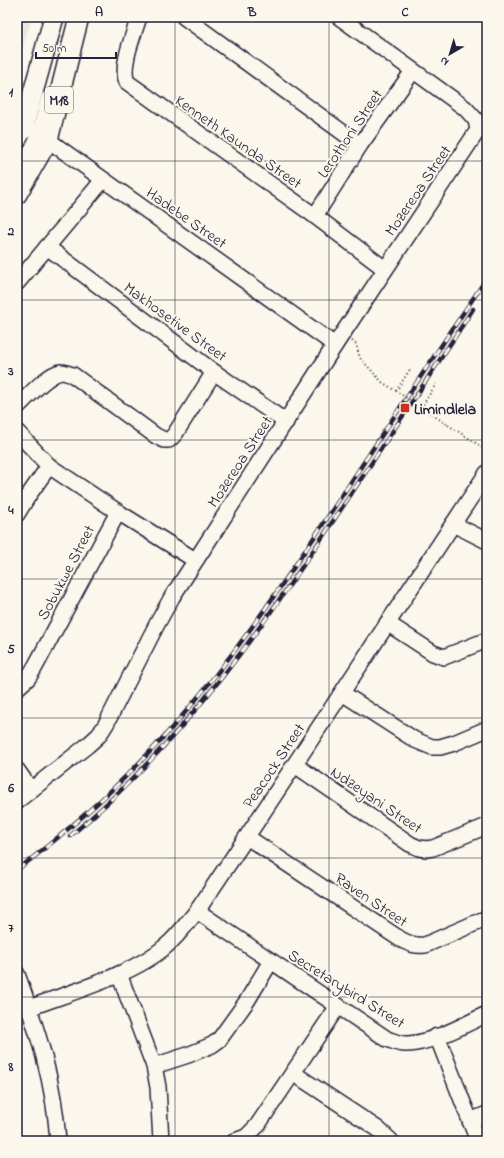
<svg xmlns="http://www.w3.org/2000/svg" width="504" height="1158" viewBox="0 0 504 1158" font-family="'Indie Flower',sans-serif">
<style>
.built{fill:#ebe7df}
.lines{fill:none;stroke-linecap:round;stroke-linejoin:round}
.minor-casing{stroke:#22223b;stroke-width:18}
.major-casing{stroke:#22223b;stroke-width:22}
.path{stroke:#22223b;stroke-width:2;stroke-dasharray:1 3;stroke-linecap:butt}
.minor{stroke:#fbf7ec;stroke-width:15}
.major{stroke:#fbf7ec;stroke-width:19}
.rail-casing{stroke:#22223b;stroke-width:4.5}
.rail{stroke:#fbf7ec;stroke-width:3;stroke-dasharray:9;stroke-linecap:butt}
.path-bridge{stroke:#22223b;stroke-width:2;stroke-dasharray:1 3;stroke-linecap:butt}
.grid{fill:none;stroke:#22223b;stroke-width:1;stroke-opacity:0.55}
.poi-dot{fill:#c8321e;stroke:#fbf7ec;stroke-width:1.5}
.labels{text-anchor:middle;stroke-width:4;stroke-linejoin:round;paint-order:stroke}
.shield{fill:#fbf7ec;stroke:#636270;stroke-width:1}
.shield-label{font-size:15px;font-weight:bold;fill:#22223b}
.street-label{font-size:16px;fill:#22223b;stroke:#fbf7ec}
.poi-label{font-size:16px;font-weight:bold;fill:#22223b;stroke:#fbf7ec;text-anchor:start}
.neatline{fill:none;stroke:#22223b;stroke-width:1.5}
.grid-label{font-size:13px;text-anchor:middle;font-weight:bold;fill:#22223b}
</style>
<rect width="100%" height="100%" fill="#fbf7ec"/>
<filter id="ink" filterUnits="userSpaceOnUse"><feTurbulence type="fractalNoise" baseFrequency=".025" numOctaves="2"/><feDisplacementMap in="SourceGraphic" scale="8" xChannelSelector="R" yChannelSelector="G"/><feConvolveMatrix kernelMatrix="1 2 1 2 8 2 1 2 1" color-interpolation-filters="sRGB"/></filter>
<g filter="url(#ink)">
<polygon class="built" points="17,17 32,17 17,67"/>
<g class="lines">
<defs>
<g id="minor">
<path d="M139 17C134 34 120 66 127 82L315 216 385 269"/>
<polyline points="184,17 360,145"/>
<polyline points="17,120 48,140 335,345"/>
<polyline points="25,164 39,135 49,98"/>
<polyline points="315,216 360,145 413,71"/>
<polyline points="47,247 214,372 286,422"/>
<polyline points="17,283 103,180"/>
<path d="M17 407C27 398 47 374 61 372 65 372 69 374 73 375L156 436 164 440H169L175 434 214 372"/>
<polyline points="17,432 49,466 118,512 195,560"/>
<polyline points="17,514 28,496 49,466"/>
<polyline points="453,524 487,541"/>
<polyline points="387,623 433,653 444,657 487,640"/>
<polyline points="17,688 28,678 35,667 118,512"/>
<polyline points="342,693 415,740 432,747 440,747 454,743 487,729"/>
<polyline points="295,765 410,844 419,848 426,849 433,848 487,826"/>
<polyline points="17,770 31,790"/>
<polyline points="17,801 88,745 99,735 106,724 157,624 172,597 335,345 478,130 476,120 465,108 339,17"/>
<path d="M247 837 400 939C409 944 415 946 425 945L487 918"/>
<path d="M197 911 387 1039C393 1041 399 1044 405 1044 428 1045 466 1024 487 1014"/>
<path d="M17 974C38 1032 54 1080 58 1141"/>
<polyline points="119,974 154,1066 158,1087 161,1141"/>
<path d="M29 1008C71 992 133 975 166 946 178 936 187 923 197 911 295 766 390 618 487 473"/>
<polyline points="437,1036 478,1141"/>
<polyline points="154,1066 188,1055 212,1045 219,1040 247,1001 271,961"/>
<polyline points="293,1073 378,1129 391,1141"/>
<polyline points="470,1121 487,1114"/>
<polyline points="235,1141 246,1137 257,1126 338,1006"/>
</g>
<g id="major">
<polyline points="17,139 24,125 54,17"/>
<polyline points="17,194 48,140 79,17"/>
</g>
</defs>
<use href="#minor" class="minor-casing"/>
<use href="#major" class="major-casing"/>
<g class="path">
<polyline points="352,341 356,344 360,358 382,382"/>
<polyline points="396,391 411,368"/>
<polyline points="421,408 436,384"/>
<polyline points="448,425 487,450"/>
</g>
<use href="#minor" class="minor"/>
<use href="#major" class="major"/>
<defs>
<g id="rail">
<path d="M70 836C185 741 270 617 351 494 392 432 433 371 473 309"/>
<path d="M17 870C72 828 123 783 169 731 233 659 286 580 339 500 388 426 437 351 487 278"/>
</g>
</defs>
<use href="#rail" class="rail-casing"/>
<use href="#rail" class="rail"/>
<polyline class="path-bridge" points="382,382 448,425"/>
</g>
</g>
<path class="grid" d="M175 17V1141M329 17V1141M17 161H487M17 300H487M17 440H487M17 579H487M17 718H487M17 858H487M17 997H487"/>
<rect class="poi-dot" x="400" y="403" width="10" height="10" rx="2"/>
<g class="labels">
<rect class="shield" x="45" y="87" width="28" height="26" rx="3"/>
<g class="shield-label">
<text x="59" y="105">M18</text>
</g>
<g class="street-label">
<text transform="translate(349 133) rotate(-56)" y="6">Lerothoni Street</text>
<text transform="translate(239 141) rotate(35)" y="6">Kenneth Kaunda Street</text>
<text transform="translate(417 190) rotate(-56)" y="6">Mozereoa Street</text>
<text transform="translate(187 217) rotate(35)" y="6">Hadebe Street</text>
<text transform="translate(176 321) rotate(36)" y="6">Makhosetive Street</text>
<text transform="translate(239 461) rotate(-57)" y="6">Mozereoa Street</text>
<text transform="translate(65 572) rotate(-62)" y="6">Sobukwe Street</text>
<text transform="translate(273 765) rotate(-56)" y="6">Peacock Street</text>
<text transform="translate(377 799) rotate(34)" y="6">Ndzeyani Street</text>
<text transform="translate(372 899) rotate(34)" y="6">Raven Street</text>
<text transform="translate(347 988) rotate(32)" y="6">Secretarybird Street</text>
</g>
<g class="poi-label">
<text x="414" y="414">Limindlela</text>
</g>
</g>
<rect width="504" height="1158" fill="none" stroke="#fbf7ec" stroke-width="44"/>
<g transform="translate(450 54) rotate(218)" stroke="#fbf7ec" stroke-width="3" paint-order="stroke">
<path d="M0-3L7 15L0 10L-7 15Z" fill="#22223b"/>
<text y="-6" font-size="11" font-weight="bold" text-anchor="middle" fill="#22223b">N</text>
</g>
<path d="M36 52v6h80v-6" fill="none" stroke="#22223b" stroke-width="2"/>
<text x="42" y="52" font-size="12" fill="#22223b" stroke="#fbf7ec" stroke-width="3" paint-order="stroke">50 m</text>
<rect x="22" y="22" width="460" height="1114" class="neatline"/>
<g class="grid-label">
<text x="99" y="16">A</text>
<text x="252" y="16">B</text>
<text x="405" y="16">C</text>
<text x="11" y="96">1</text>
<text x="11" y="235">2</text>
<text x="11" y="375">3</text>
<text x="11" y="514">4</text>
<text x="11" y="653">5</text>
<text x="11" y="792">6</text>
<text x="11" y="932">7</text>
<text x="11" y="1071">8</text>
</g>
</svg>
